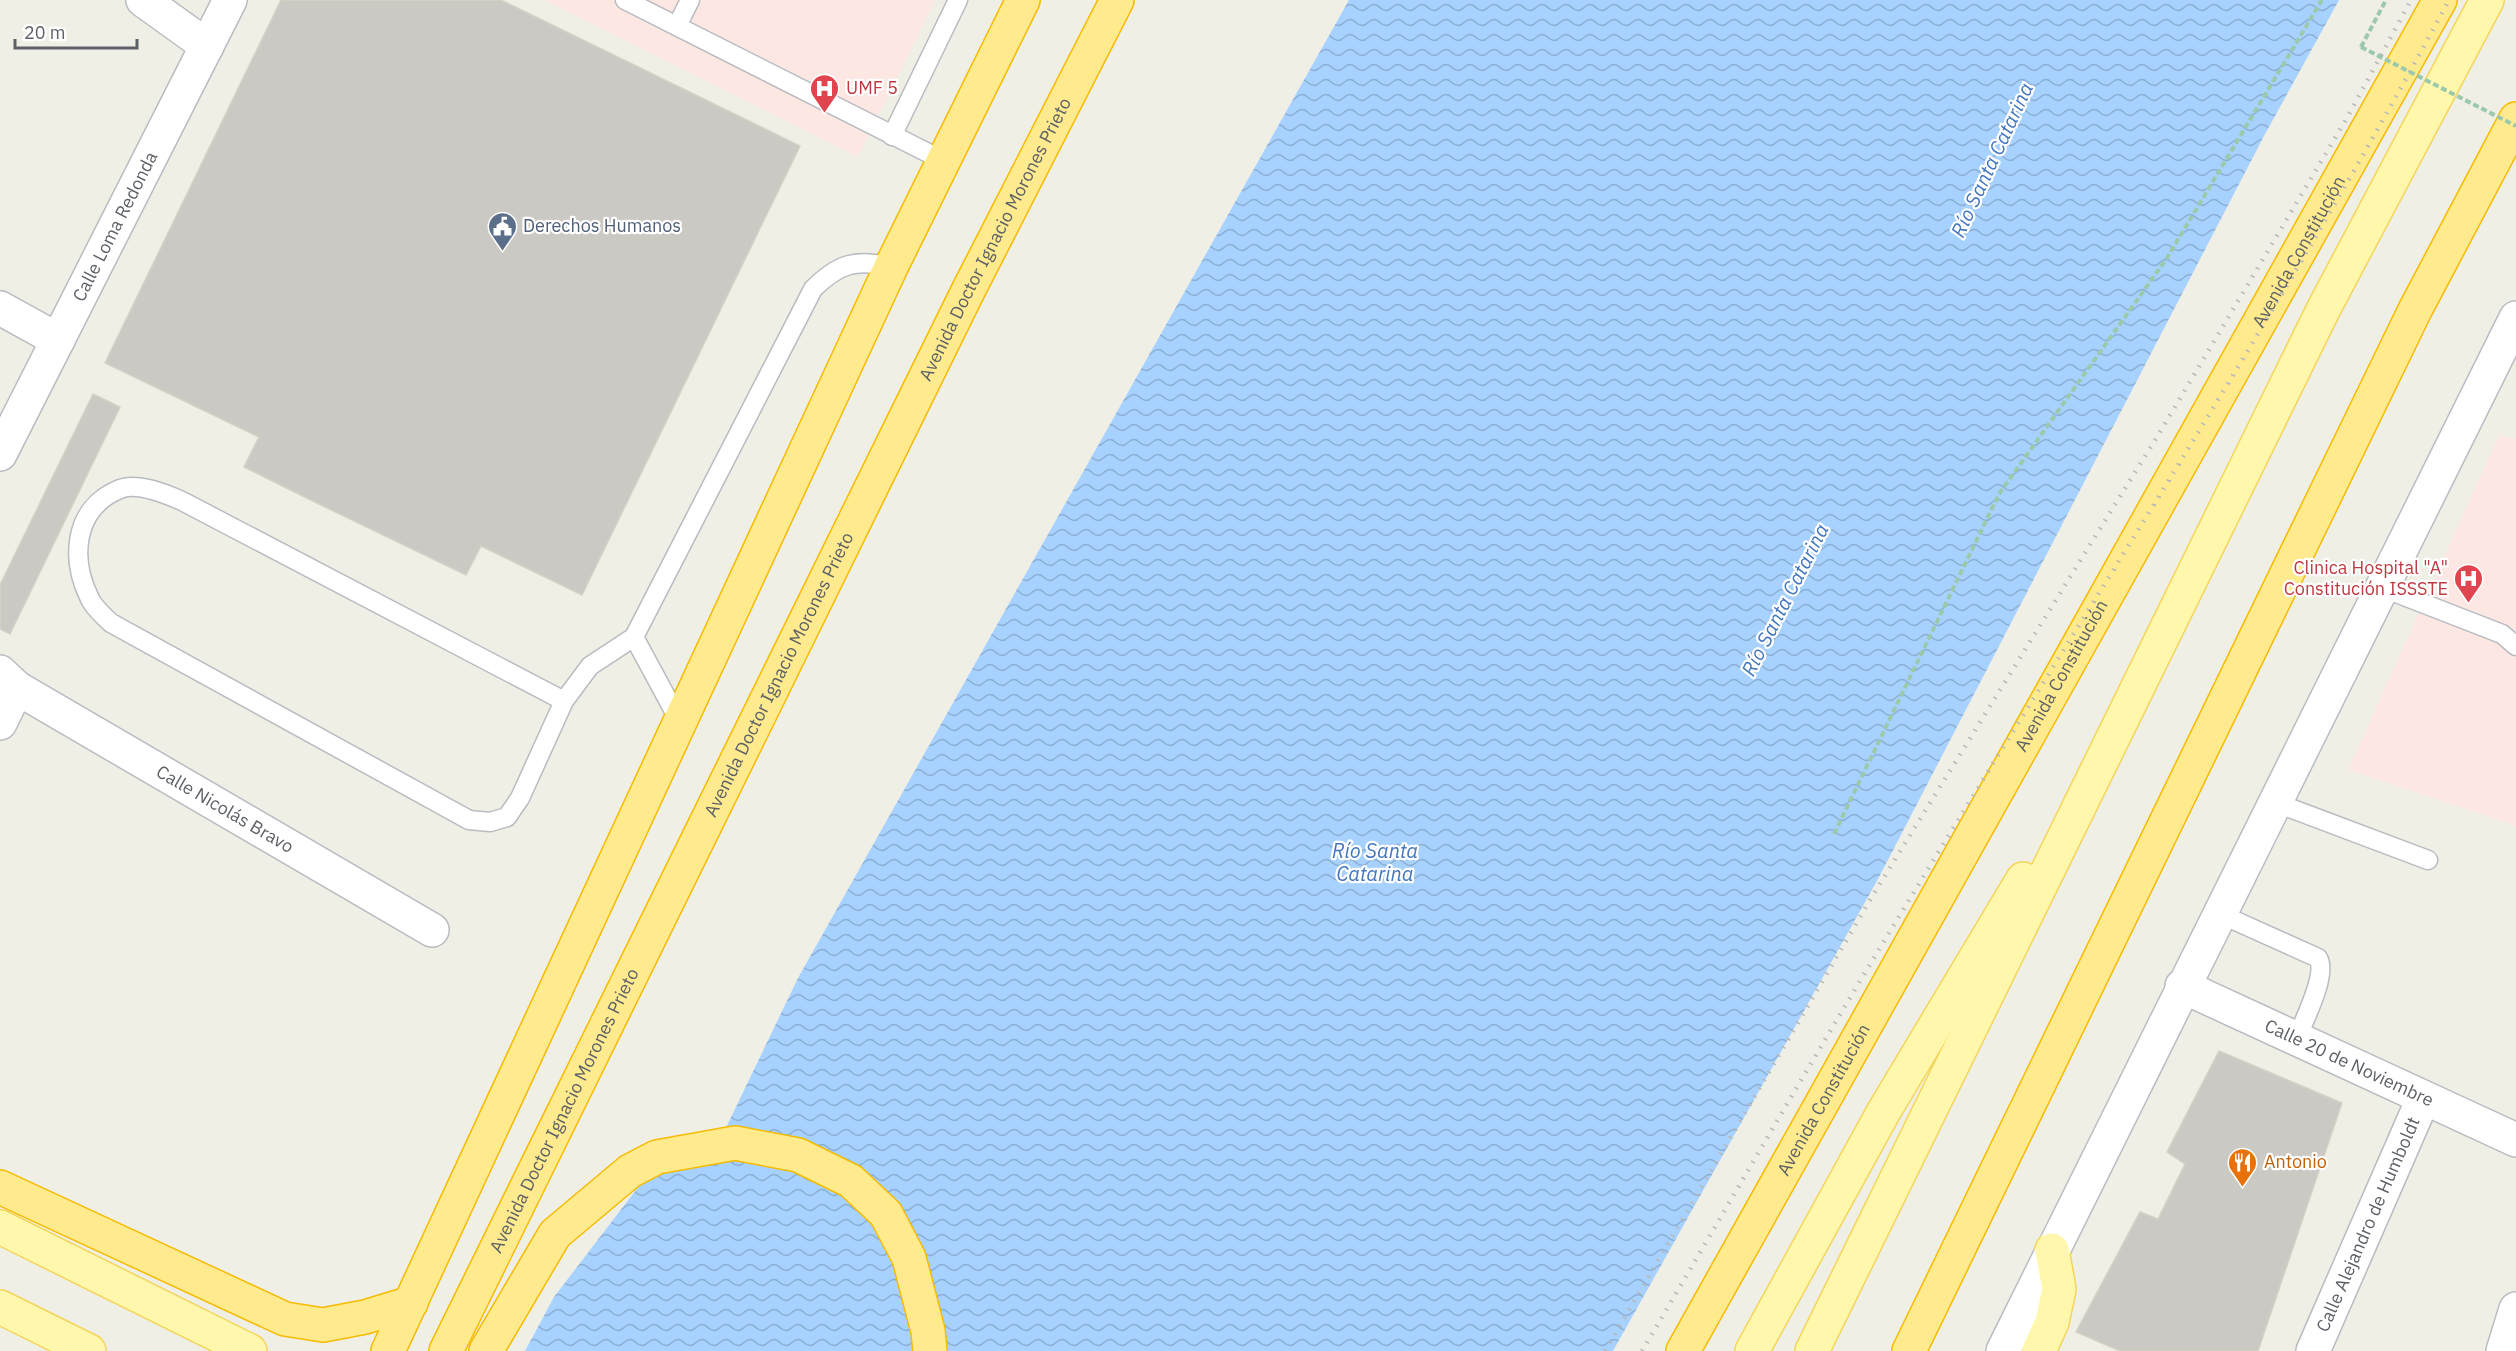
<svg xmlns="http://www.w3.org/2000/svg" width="2516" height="1351" viewBox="0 0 2516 1351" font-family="'IBM Plex Sans',sans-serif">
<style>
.medical{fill:#fce7e3}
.water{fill:url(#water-waves)}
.building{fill:#cbc9c3;stroke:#d5d1c4;stroke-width:1.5}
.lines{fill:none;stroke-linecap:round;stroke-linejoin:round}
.lane-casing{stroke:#b8bbc0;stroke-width:21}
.street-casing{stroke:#b8bbc0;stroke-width:36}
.secondary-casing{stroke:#b9bcc2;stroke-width:36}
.primary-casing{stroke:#f4d55b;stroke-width:36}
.highway-casing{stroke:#f6bb00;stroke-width:36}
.path{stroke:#9bc9ac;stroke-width:4;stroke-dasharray:6 3;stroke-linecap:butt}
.lane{stroke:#fff;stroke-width:18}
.street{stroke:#fff;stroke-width:33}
.secondary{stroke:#fff;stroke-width:33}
.primary{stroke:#fff8ac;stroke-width:33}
.highway{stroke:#ffeb8e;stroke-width:33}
.rail{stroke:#b6b7b8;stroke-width:4.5;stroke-dasharray:1.5 8;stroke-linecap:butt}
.path-bridge{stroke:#9bc9ac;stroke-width:4;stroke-dasharray:6 3;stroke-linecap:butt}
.labels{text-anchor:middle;stroke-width:4.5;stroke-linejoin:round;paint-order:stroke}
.health-label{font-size:18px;fill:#be3a42;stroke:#fff;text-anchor:start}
.service-label{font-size:18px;fill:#4e5e75;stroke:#fff;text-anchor:start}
.street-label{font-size:18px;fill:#5d6167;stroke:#fff}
.food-label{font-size:18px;fill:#c56008;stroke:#fff;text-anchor:start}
.water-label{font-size:20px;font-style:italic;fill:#4276be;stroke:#fff}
</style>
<defs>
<pattern id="water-waves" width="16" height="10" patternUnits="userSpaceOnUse" patternTransform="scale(1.5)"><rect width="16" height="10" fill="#a7d2ff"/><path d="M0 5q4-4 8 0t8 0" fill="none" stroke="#8baed2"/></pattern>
</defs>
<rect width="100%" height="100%" fill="#f0efe6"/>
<g class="medical">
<polygon points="545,0 935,0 858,157"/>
<polygon points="2499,435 2516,439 2516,826 2348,770"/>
</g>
<polygon class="water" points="1349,0 2339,0 2264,136 1878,879 1613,1351 525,1351 554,1297 649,1173 708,1165 798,978"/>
<g class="building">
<polygon points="281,0 501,0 800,146 582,595 481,546 466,575 323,506 244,467 259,437 105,363"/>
<polygon points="93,394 120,407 10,634 0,629 0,585"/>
<polygon points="2219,1051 2342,1103 2258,1351 2120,1351 2076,1332 2140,1212 2158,1219 2185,1164 2167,1152"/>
</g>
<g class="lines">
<defs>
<g id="lane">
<polyline points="625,0 944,161"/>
<polyline points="677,26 690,0"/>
<polyline points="892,136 958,0"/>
<polyline points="2381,587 2502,634 2516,646"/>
<path d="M564 701 182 501C166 494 137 482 120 489 73 508 70 559 90 599 94 608 104 616 111 623L469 820 490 822 507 817 520 798 564 701 590 666 634 637"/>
<path d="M681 724 634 637 813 289C838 264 856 258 891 267"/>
<polyline points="2274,802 2428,860"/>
<path d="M2218 913 2318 958C2328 974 2304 1020 2297 1038"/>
</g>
<g id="street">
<polyline points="143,0 207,46"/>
<polyline points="0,308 58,340"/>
<path id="s1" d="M0 454 230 0"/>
<path id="s2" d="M0 672 17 688 432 930"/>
<polyline points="0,723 17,688"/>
<path id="s3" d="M2182 986 2516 1140"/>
<path id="s4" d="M2313 1351 2423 1099"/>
<polyline points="2503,1351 2516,1309"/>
</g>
<polyline id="secondary" points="2003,1351 2516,318"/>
<g id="primary">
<polyline points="0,1227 250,1351"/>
<polyline points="0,1307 89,1351"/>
<polyline points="1752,1351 1884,1111 2023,879"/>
<polyline points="1812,1351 2323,310 2487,0"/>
<polyline points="2039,1351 2052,1322 2059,1289 2052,1250"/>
</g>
<g id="highway">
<polyline points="0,1187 285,1319 323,1325 365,1317 411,1303"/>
<polyline points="388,1351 891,267 1023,0"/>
<path id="s5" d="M446 1351 967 293 1117 0"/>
<polyline points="486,1351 555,1234 630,1171 657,1157 735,1143 798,1155 851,1181 886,1214 909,1258 928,1331 930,1351"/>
<path id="s6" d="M1683 1351 2440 0"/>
<polyline points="1909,1351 2415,310 2516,119"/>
</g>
</defs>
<use href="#lane" class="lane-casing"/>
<use href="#street" class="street-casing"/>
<use href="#secondary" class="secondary-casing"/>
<use href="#primary" class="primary-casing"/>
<use href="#highway" class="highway-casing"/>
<g class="path">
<polyline points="2361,47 2386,0"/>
<polyline points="1834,834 1999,494 2167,258 2322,0"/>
</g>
<use href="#lane" class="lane"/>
<use href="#street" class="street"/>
<use href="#secondary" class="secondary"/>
<use href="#primary" class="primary"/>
<use href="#highway" class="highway"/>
<g class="rail">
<polyline points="1605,1351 1873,895 2160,432 2347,118 2411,0"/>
<path d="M1642 1351C1728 1206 1812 1059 1900 915 2085 611 2280 314 2449 0"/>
</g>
<polyline class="path-bridge" points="2361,47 2516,126"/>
</g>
<defs>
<symbol id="hospital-pin" viewBox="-11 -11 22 30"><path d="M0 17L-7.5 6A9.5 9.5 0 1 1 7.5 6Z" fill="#e0444e" stroke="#fff"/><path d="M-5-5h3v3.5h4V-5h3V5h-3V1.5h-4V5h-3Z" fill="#fff"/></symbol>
<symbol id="civic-pin" viewBox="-11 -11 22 30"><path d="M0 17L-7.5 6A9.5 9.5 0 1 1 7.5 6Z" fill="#5c6f8a" stroke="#fff"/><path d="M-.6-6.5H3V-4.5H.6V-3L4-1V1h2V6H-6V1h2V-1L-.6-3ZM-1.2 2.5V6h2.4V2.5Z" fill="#fff"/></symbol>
<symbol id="restaurant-pin" viewBox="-11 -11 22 30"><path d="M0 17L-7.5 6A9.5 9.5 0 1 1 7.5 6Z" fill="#e8710a" stroke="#fff"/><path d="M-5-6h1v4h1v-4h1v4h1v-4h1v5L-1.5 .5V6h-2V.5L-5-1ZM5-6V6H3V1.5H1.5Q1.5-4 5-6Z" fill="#fff"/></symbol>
</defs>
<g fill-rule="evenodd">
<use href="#hospital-pin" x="808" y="72" width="33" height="45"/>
<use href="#civic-pin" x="486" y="210" width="33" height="45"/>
<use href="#hospital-pin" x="2452" y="562" width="33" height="45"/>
<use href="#restaurant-pin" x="2226" y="1146" width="33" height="45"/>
</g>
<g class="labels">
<g class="health-label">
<text x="846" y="94">UMF 5</text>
<text x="2448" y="574" text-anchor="end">Clinica Hospital "A"<tspan x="2448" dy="21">Constitución ISSSTE</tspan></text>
</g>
<g class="service-label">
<text x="523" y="232">Derechos Humanos</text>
</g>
<g class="street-label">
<text dy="6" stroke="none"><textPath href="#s1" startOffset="255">Calle Loma Redonda</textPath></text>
<text dy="6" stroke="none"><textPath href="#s5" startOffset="1240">Avenida Doctor Ignacio Morones Prieto</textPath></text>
<text dy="6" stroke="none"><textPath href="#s6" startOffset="1260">Avenida Constitución</textPath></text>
<text dy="6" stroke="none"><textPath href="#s5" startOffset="754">Avenida Doctor Ignacio Morones Prieto</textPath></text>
<text dy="6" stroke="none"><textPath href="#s6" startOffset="774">Avenida Constitución</textPath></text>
<text dy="6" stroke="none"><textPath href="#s2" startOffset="264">Calle Nicolás Bravo</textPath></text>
<text dy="6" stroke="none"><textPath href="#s3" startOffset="184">Calle 20 de Noviembre</textPath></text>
<text dy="6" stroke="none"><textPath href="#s6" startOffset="288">Avenida Constitución</textPath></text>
<text dy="6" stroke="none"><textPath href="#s5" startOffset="268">Avenida Doctor Ignacio Morones Prieto</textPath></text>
<text dy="6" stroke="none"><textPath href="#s4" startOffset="138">Calle Alejandro de Humboldt</textPath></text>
</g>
<g class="food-label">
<text x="2264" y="1168">Antonio</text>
</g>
<g class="water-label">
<text transform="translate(1992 160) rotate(-65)" y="7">Río Santa Catarina</text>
<text transform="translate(1785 600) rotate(-63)" y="7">Río Santa Catarina</text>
<text x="1375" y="858">Río Santa<tspan x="1375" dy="23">Catarina</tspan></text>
</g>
</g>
<path d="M15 39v9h122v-9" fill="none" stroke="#5d6167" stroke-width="3"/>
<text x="24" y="39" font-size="18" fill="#5d6167" stroke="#ffffff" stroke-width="4.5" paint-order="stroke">20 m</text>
</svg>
